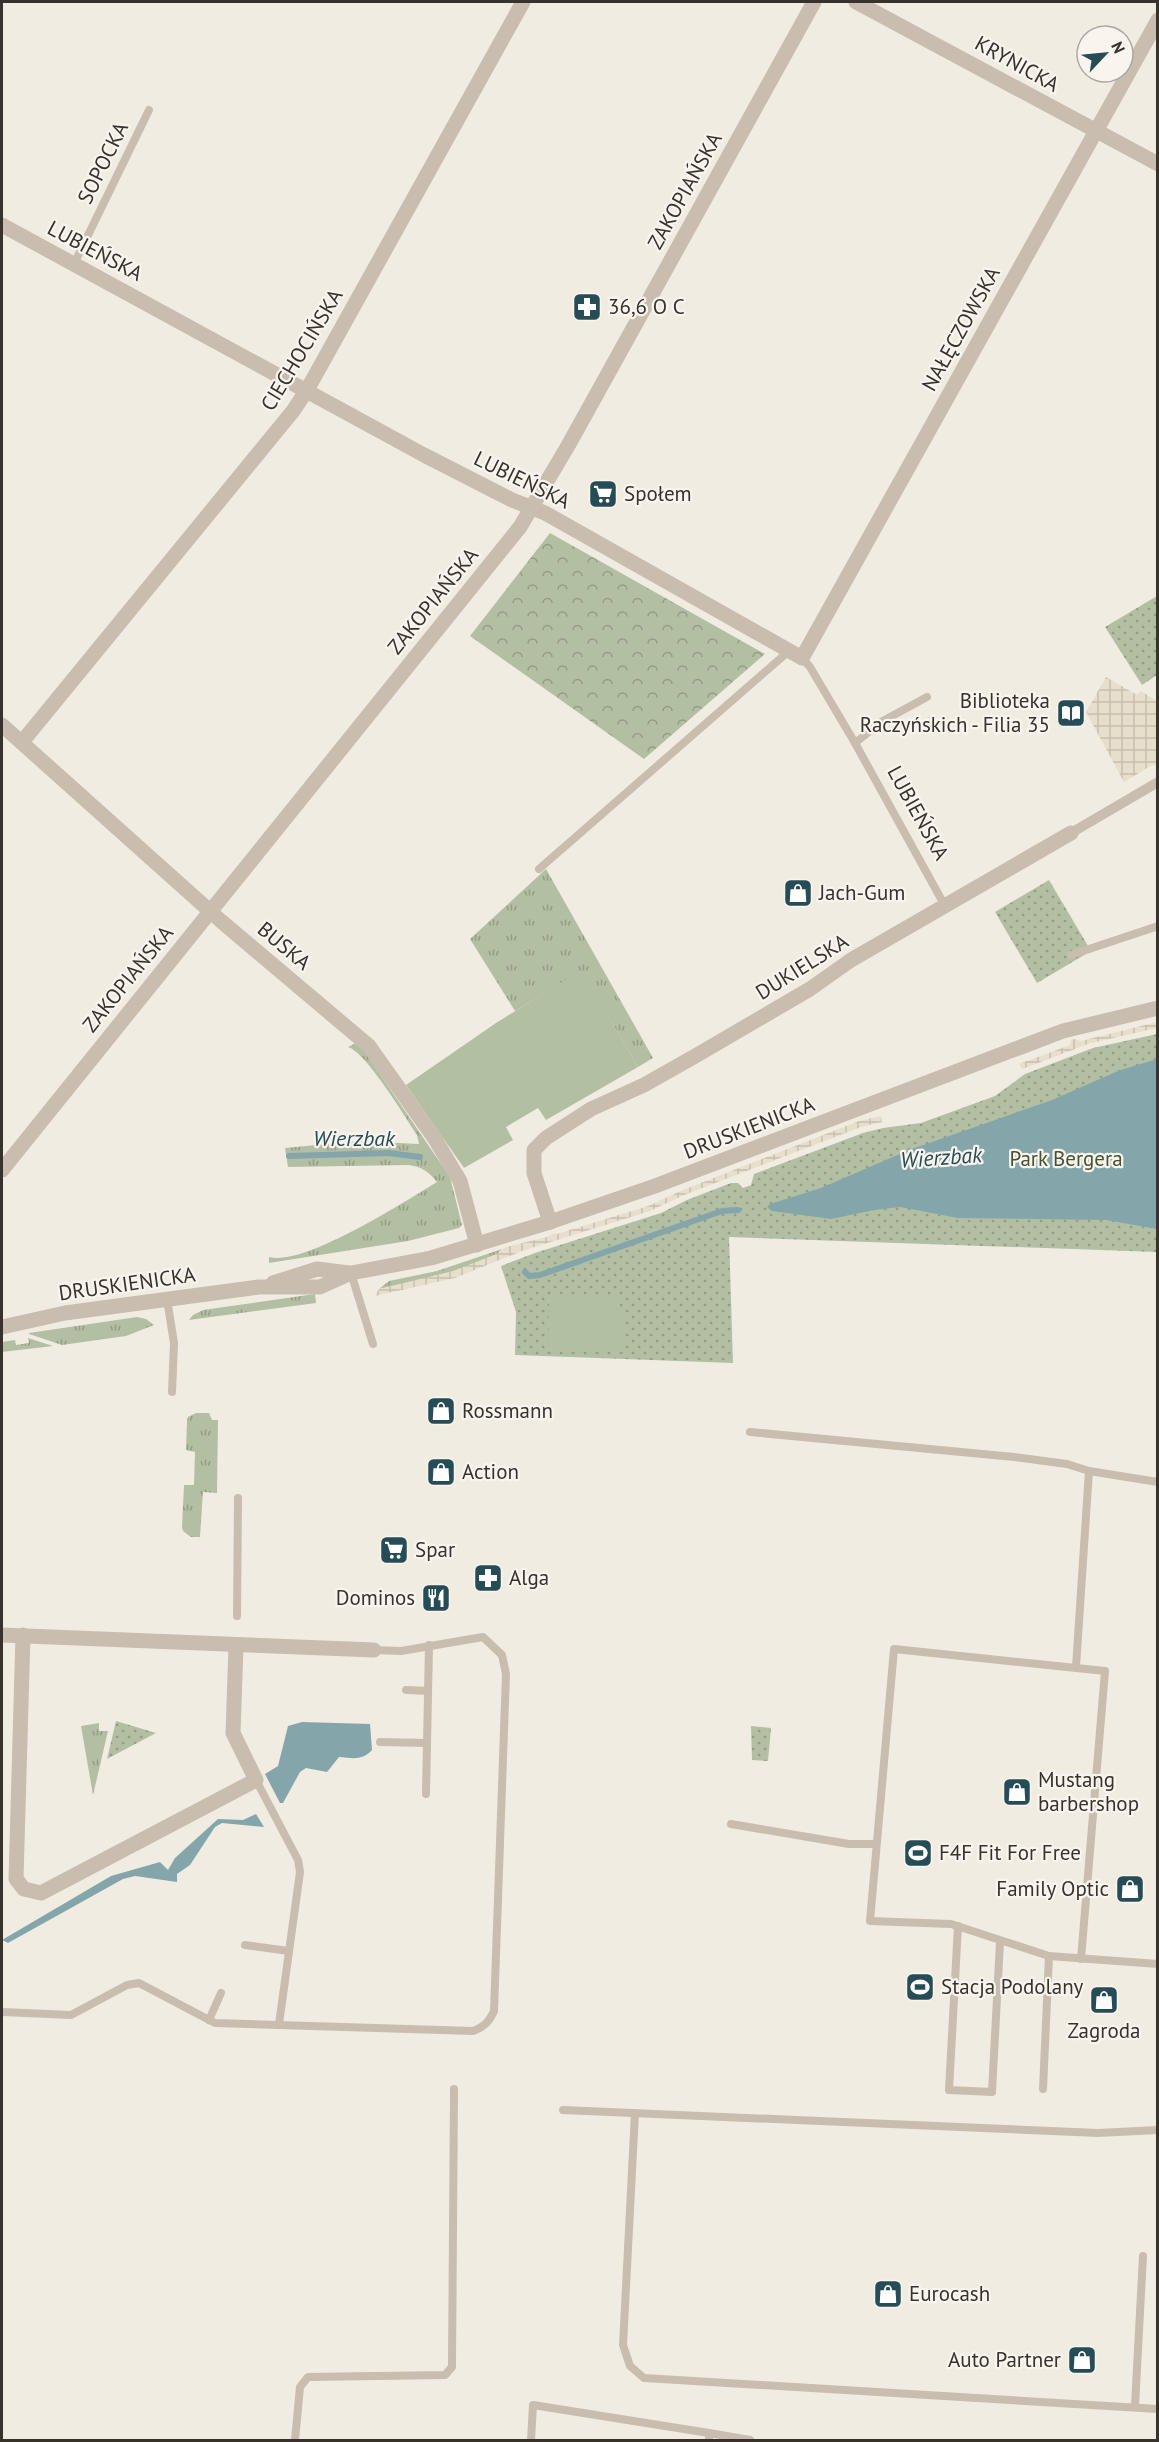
<svg xmlns="http://www.w3.org/2000/svg" width="1159" height="2442" viewBox="0 0 1159 2442" font-family="'PT Sans',sans-serif">
  <style>
    .grass { fill: url(#grass-tufts) }
    .forest { fill: url(#forest-crowns) }
    .park { fill: url(#park-dots) }
    .garden { fill: #b3bfa3 }
    .plaza { fill: url(#plaza-grid) }
    .water { fill: #84a6ab }
    .lines { fill: none; stroke-linecap: round; stroke-linejoin: round }
    .stream { stroke: #84a6ab; stroke-width: 6 }
    .service { stroke: #c8bdaf; stroke-width: 8 }
    .pedestrian { stroke: #c8bdaf; stroke-width: 10 }
    .minor { stroke: #c8bdaf; stroke-width: 15 }
    .tertiary { stroke: #c8bdaf; stroke-width: 15 }
    .labels { text-anchor: middle; stroke-width: 4.5; stroke-linejoin: round; paint-order: stroke }
    .street-label { font-size: 21px; fill: #38312c; stroke: #f9f5ee }
    .poi-label { font-size: 21px; fill: #38312c; stroke: #f9f5ee; text-anchor: start }
    .park-label { font-size: 21px; fill: #445433; stroke: #f9f5ee }
    .water-label { font-size: 22px; font-style: italic; fill: #264d55; stroke: #f9f5ee }
  </style>
  <defs>
    <pattern id="grass-tufts" width="24" height="20" patternUnits="userSpaceOnUse" patternTransform="scale(1.5)"><rect width="24" height="20" fill="#b3bfa3"/><path d="M3 7l-1-3M5 7V3M7 7l1-3M15 17l-1-3M17 17v-4M19 17l1-3" fill="none" stroke="#939c85"/></pattern>
    <pattern id="forest-crowns" width="20" height="18" patternUnits="userSpaceOnUse" patternTransform="scale(1.5)"><rect width="20" height="18" fill="#b3bfa3"/><path d="M2 6a3 3 0 1 1 6 0M12 15a3 3 0 1 1 6 0" fill="none" stroke="#939c85"/></pattern>
    <pattern id="park-dots" width="8" height="8" patternUnits="userSpaceOnUse" patternTransform="scale(1.5)"><rect width="8" height="8" fill="#b3bfa3"/><path d="M2 2h.1M6 6h.1" fill="none" stroke="#939c85" stroke-width="1.8" stroke-linecap="round"/></pattern>
    <pattern id="plaza-grid" width="8" height="8" patternUnits="userSpaceOnUse" patternTransform="scale(1.5)"><rect width="8" height="8" fill="#e7decb"/><path d="M0 4h8M4 0v8" fill="none" stroke="#c7bfae"/></pattern>
  </defs>
  <rect width="100%" height="100%" fill="#f1ece2"/>
  <g class="grass">
    <path d="M546 869 653 1058 638 1067 582 971 515 1011 470 939Z"/>
    <path d="M358 1042 450 1177 462 1225 459 1228 408 1241 269 1263V1257C303 1267 406 1201 437 1182 429 1172 422 1167 409 1165L288 1167 285 1148 359 1141 419 1144 417 1135C405 1117 366 1052 348 1047Z"/>
    <path d="M502 1249C484 1270 408 1283 379 1289L389 1281 437 1271Z"/>
    <path d="M315 1294 316 1303 189 1320 193 1315 203 1310Z"/>
    <path d="M137 1317 146 1319 154 1325 126 1336 62 1345 29 1334V1333Z"/>
    <path d="M28 1338 53 1346 2 1352V1342L15 1340 16 1345 29 1343Z"/>
    <path d="M196 1413H209L212 1420H218L217 1493 203 1492 200 1537H191L183 1531 182 1527 184 1485H194L195 1452 186 1450 187 1421 188 1417Z"/>
    <path d="M99 1723V1731H108L93 1795 81 1726Z"/>
  </g>
  <path class="forest" d="M550 533 765 654 644 759 470 636Z"/>
  <g class="park">
    <path d="M1157 596V675L1142 685 1105 627Z"/>
    <path d="M1049 880 1091 951 1037 983 995 912Z"/>
    <path d="M1157 1034V1252L729 1237 733 1363 515 1355 516 1312 501 1266 535 1253 661 1213 687 1200 731 1183H738L743 1188 751 1185 754 1174 863 1133 883 1128 921 1123 995 1096 1025 1074 1093 1048Z"/>
    <path d="M116 1721 156 1733 107 1759Z"/>
    <path d="M751 1726 771 1728 768 1761 752 1760Z"/>
  </g>
  <g class="garden">
    <path d="M582 970 638 1067 546 1120 538 1108 506 1127 513 1140 464 1168 406 1085 496 1023Z"/>
    <path d="M557 1294 615 1295 620 1303V1311H623L622 1351 548 1348 549 1300Z"/>
  </g>
  <g class="plaza">
    <path d="M1106 677 1137 695 1141 691 1157 701V766L1152 765 1124 782 1086 712Z"/>
    <path d="M1157 1022V1028L1091 1043 1022 1069 1019 1064 1070 1045 1071 1040 1074 1039 1081 1041Z"/>
    <path d="M881 1116 882 1122 861 1127 684 1195 650 1211 522 1251 455 1278 375 1296 379 1289 453 1271 494 1255 506 1247 547 1237 554 1233 557 1234 648 1206 683 1190 859 1121Z"/>
  </g>
  <g class="water">
    <path d="M1157 1059V1229L1106 1220 958 1218 900 1207 874 1210 831 1219 772 1211 767 1207 770 1204 821 1188 909 1150 1052 1100 1118 1071Z"/>
    <path d="M302 1722 370 1724 372 1750C362 1761 352 1758 339 1757L327 1772 306 1768 300 1772 283 1803H280L265 1774 278 1766 288 1726Z"/>
    <path d="M256 1814 264 1827 222 1823 215 1827 190 1865 177 1874V1882L135 1876 123 1879 8 1943 2 1940 111 1876 160 1862 168 1870 175 1858 218 1819 243 1820Z"/>
  </g>
  <g class="lines">
    <g class="stream">
      <path d="M289 1156 389 1153 420 1157"/>
      <path d="M525 1272 529 1276 540 1275 722 1211 738 1210"/>
    </g>
    <g class="service">
      <path d="M74 264 149 110"/>
      <path d="M802 658 810 667 855 743 945 906"/>
      <path d="M855 743 881 722 927 697"/>
      <path d="M539 869 789 651"/>
      <path d="M1071 955 1158 926"/>
      <path d="M351 1273 373 1344"/>
      <path d="M167 1299 174 1343 172 1392"/>
      <path d="M750 1432 1014 1457 1067 1464 1089 1471 1076 1667"/>
      <path d="M1089 1471 1158 1482"/>
      <path d="M237 1616 238 1498"/>
      <path d="M406 1690 428 1691"/>
      <path d="M380 1742 427 1743"/>
      <path d="M256 1780 298 1860 300 1872 279 2024"/>
      <path d="M426 1794 429 1645"/>
      <path d="M731 1824 849 1844H876"/>
      <path d="M958 1926 949 2090 992 2092 1000 1942"/>
      <path d="M245 1945 289 1951"/>
      <path d="M1081 1959 1105 1671 894 1649 870 1921 951 1924 1049 1956 1158 1964"/>
      <path d="M2 2012 71 2015 127 1985 139 1983 215 2023 473 2031C484 2027 489 2022 494 2011L506 1674 502 1655 483 1637 401 1651 374 1650"/>
      <path d="M209 2020 221 1993"/>
      <path d="M1043 2089 1049 1956"/>
      <path d="M563 2110 1098 2133 1158 2130"/>
      <path d="M635 2113 623 2345 630 2366 644 2378 1158 2409"/>
      <path d="M1135 2406 1143 2256"/>
      <path d="M295 2440 300 2387 308 2377 445 2375 452 2367 454 2089"/>
      <path d="M531 2440 533 2405 709 2433"/>
      <path d="M709 2440V2433L750 2440"/>
    </g>
    <path class="pedestrian" d="M1071 833 1158 782"/>
    <g class="minor">
      <path d="M856 2 1158 164"/>
      <path d="M2 225 424 455 512 500 545 513 802 658 1158 20"/>
      <path d="M2 725 221 921 369 1046 435 1139 460 1181 477 1245"/>
      <path d="M22 742 293 411 307 390 523 2"/>
      <path d="M2 1170 520 527 569 444 814 2"/>
      <path d="M550 1222 534 1173V1150L546 1138 591 1109 644 1085 697 1055 810 989 851 960 1071 833"/>
      <path d="M2 1635 374 1650"/>
      <path d="M23 1635 16 1879 24 1889 41 1893 256 1780 233 1733 236 1646"/>
    </g>
    <g class="tertiary">
      <path d="M273 1283 317 1269 349 1273"/>
      <path d="M2 1327 65 1313 259 1287H320L351 1273 431 1258 550 1222 655 1186 1063 1031 1158 1008"/>
    </g>
  </g>
  <defs>
    <g id="pharmacy-square" transform="scale(1.5)"><rect x="-9" y="-9" width="18" height="18" rx="4" fill="#264d55" stroke="#f9f5ee"/><path d="M-2-6h4v4h4v4h-4v4h-4v-4h-4v-4h4Z" fill="#fff"/></g>
    <g id="supermarket-square" transform="scale(1.5)"><rect x="-9" y="-9" width="18" height="18" rx="4" fill="#264d55" stroke="#f9f5ee"/><path d="M-6-5.5h2.5l.6 2H6L4.5 2H-2.5L-4.4-4H-6ZM-1.5 3.2a1.3 1.3 0 1 0 .1 0ZM3 3.2a1.3 1.3 0 1 0 .1 0Z" fill="#fff"/></g>
    <g id="library-square" transform="scale(1.5)"><rect x="-9" y="-9" width="18" height="18" rx="4" fill="#264d55" stroke="#f9f5ee"/><path d="M-6-4Q-3-5.5-.7-3.5V5Q-3 3-6 4ZM6-4Q3-5.5 .7-3.5V5Q3 3 6 4Z" fill="#fff"/></g>
    <g id="shop-square" transform="scale(1.5)"><rect x="-9" y="-9" width="18" height="18" rx="4" fill="#264d55" stroke="#f9f5ee"/><path d="M-5-2.5h2.3a2.7 3.5 0 0 1 5.4 0H5L5.5 6h-11ZM-1.5-2.5h3a1.5 2.3 0 0 0-3 0Z" fill="#fff"/></g>
    <g id="restaurant-square" transform="scale(1.5)"><rect x="-9" y="-9" width="18" height="18" rx="4" fill="#264d55" stroke="#f9f5ee"/><path d="M-5-6h1v4h1v-4h1v4h1v-4h1v5L-1.5 .5V6h-2V.5L-5-1ZM5-6V6H3V1.5H1.5Q1.5-4 5-6Z" fill="#fff"/></g>
    <g id="stadium-square" transform="scale(1.5)"><rect x="-9" y="-9" width="18" height="18" rx="4" fill="#264d55" stroke="#f9f5ee"/><path d="M0-5a6.5 5 0 1 0 0 10a6.5 5 0 1 0 0-10ZM-3.5-1.8h7v3.6h-7Z" fill="#fff"/></g>
  </defs>
  <g fill-rule="evenodd">
    <use href="#pharmacy-square" x="587" y="307"/>
    <use href="#supermarket-square" x="603" y="494"/>
    <use href="#library-square" x="1071" y="713"/>
    <use href="#shop-square" x="798" y="893"/>
    <use href="#shop-square" x="441" y="1411"/>
    <use href="#shop-square" x="441" y="1472"/>
    <use href="#supermarket-square" x="394" y="1550"/>
    <use href="#pharmacy-square" x="488" y="1578"/>
    <use href="#restaurant-square" x="436" y="1598"/>
    <use href="#shop-square" x="1017" y="1792"/>
    <use href="#stadium-square" x="918" y="1853"/>
    <use href="#shop-square" x="1130" y="1889"/>
    <use href="#stadium-square" x="920" y="1987"/>
    <use href="#shop-square" x="1104" y="2000"/>
    <use href="#shop-square" x="888" y="2294"/>
    <use href="#shop-square" x="1082" y="2360"/>
  </g>
  <g class="labels">
    <g class="street-label">
      <text transform="translate(1017 64) rotate(29)" y="7">KRYNICKA</text>
      <text transform="translate(103 163) rotate(-64)" y="7">SOPOCKA</text>
      <text transform="translate(685 191) rotate(-61)" y="7">ZAKOPIAŃSKA</text>
      <text transform="translate(95 251) rotate(28)" y="7">LUBIEŃSKA</text>
      <text transform="translate(961 329) rotate(-61)" y="7">NAŁĘCZOWSKA</text>
      <text transform="translate(302 350) rotate(-59)" y="7">CIECHOCIŃSKA</text>
      <text transform="translate(522 480) rotate(26)" y="7">LUBIEŃSKA</text>
      <text transform="translate(433 601) rotate(-51)" y="7">ZAKOPIAŃSKA</text>
      <text transform="translate(918 813) rotate(61)" y="7">LUBIEŃSKA</text>
      <text transform="translate(284 946) rotate(40)" y="7">BUSKA</text>
      <text transform="translate(802 967) rotate(-32)" y="7">DUKIELSKA</text>
      <text transform="translate(128 979) rotate(-51)" y="7">ZAKOPIAŃSKA</text>
      <text transform="translate(749 1128) rotate(-21)" y="7">DRUSKIENICKA</text>
      <text transform="translate(127 1284) rotate(-8)" y="7">DRUSKIENICKA</text>
    </g>
    <g class="poi-label">
      <text x="608" y="314">36,6 O C</text>
      <text x="624" y="501">Społem</text>
      <text x="1050" y="708" text-anchor="end">Biblioteka<tspan x="1050" dy="24">Raczyńskich - Filia 35</tspan></text>
      <text x="819" y="900">Jach-Gum</text>
      <text x="462" y="1418">Rossmann</text>
      <text x="462" y="1479">Action</text>
      <text x="415" y="1557">Spar</text>
      <text x="509" y="1585">Alga</text>
      <text x="415" y="1605" text-anchor="end">Dominos</text>
      <text x="1038" y="1787">Mustang<tspan x="1038" dy="24">barbershop</tspan></text>
      <text x="939" y="1860">F4F Fit For Free</text>
      <text x="1109" y="1896" text-anchor="end">Family Optic</text>
      <text x="941" y="1994">Stacja Podolany</text>
      <text x="1104" y="2038" text-anchor="middle">Zagroda</text>
      <text x="909" y="2301">Eurocash</text>
      <text x="1061" y="2367" text-anchor="end">Auto Partner</text>
    </g>
    <g class="park-label">
      <text x="1066" y="1166">Park Bergera</text>
    </g>
    <g class="water-label">
      <text x="354" y="1146">Wierzbak</text>
      <text transform="translate(941 1157) rotate(-4)" y="8">Wierzbak</text>
    </g>
  </g>
  <rect width="1159" height="2442" fill="none" stroke="#38312c" stroke-width="6"/>
  <g transform="translate(1105 54) rotate(64)"><circle r="28" fill="#f9f5ee" stroke="#aca7a0" stroke-width="1.5"/>
  <path d="M0-4.5L10 22L0 15L-10 22Z" fill="#264d55"/>
  <text y="-9" font-size="16" font-weight="bold" text-anchor="middle" fill="#38312c">N</text>
  </g>
</svg>
